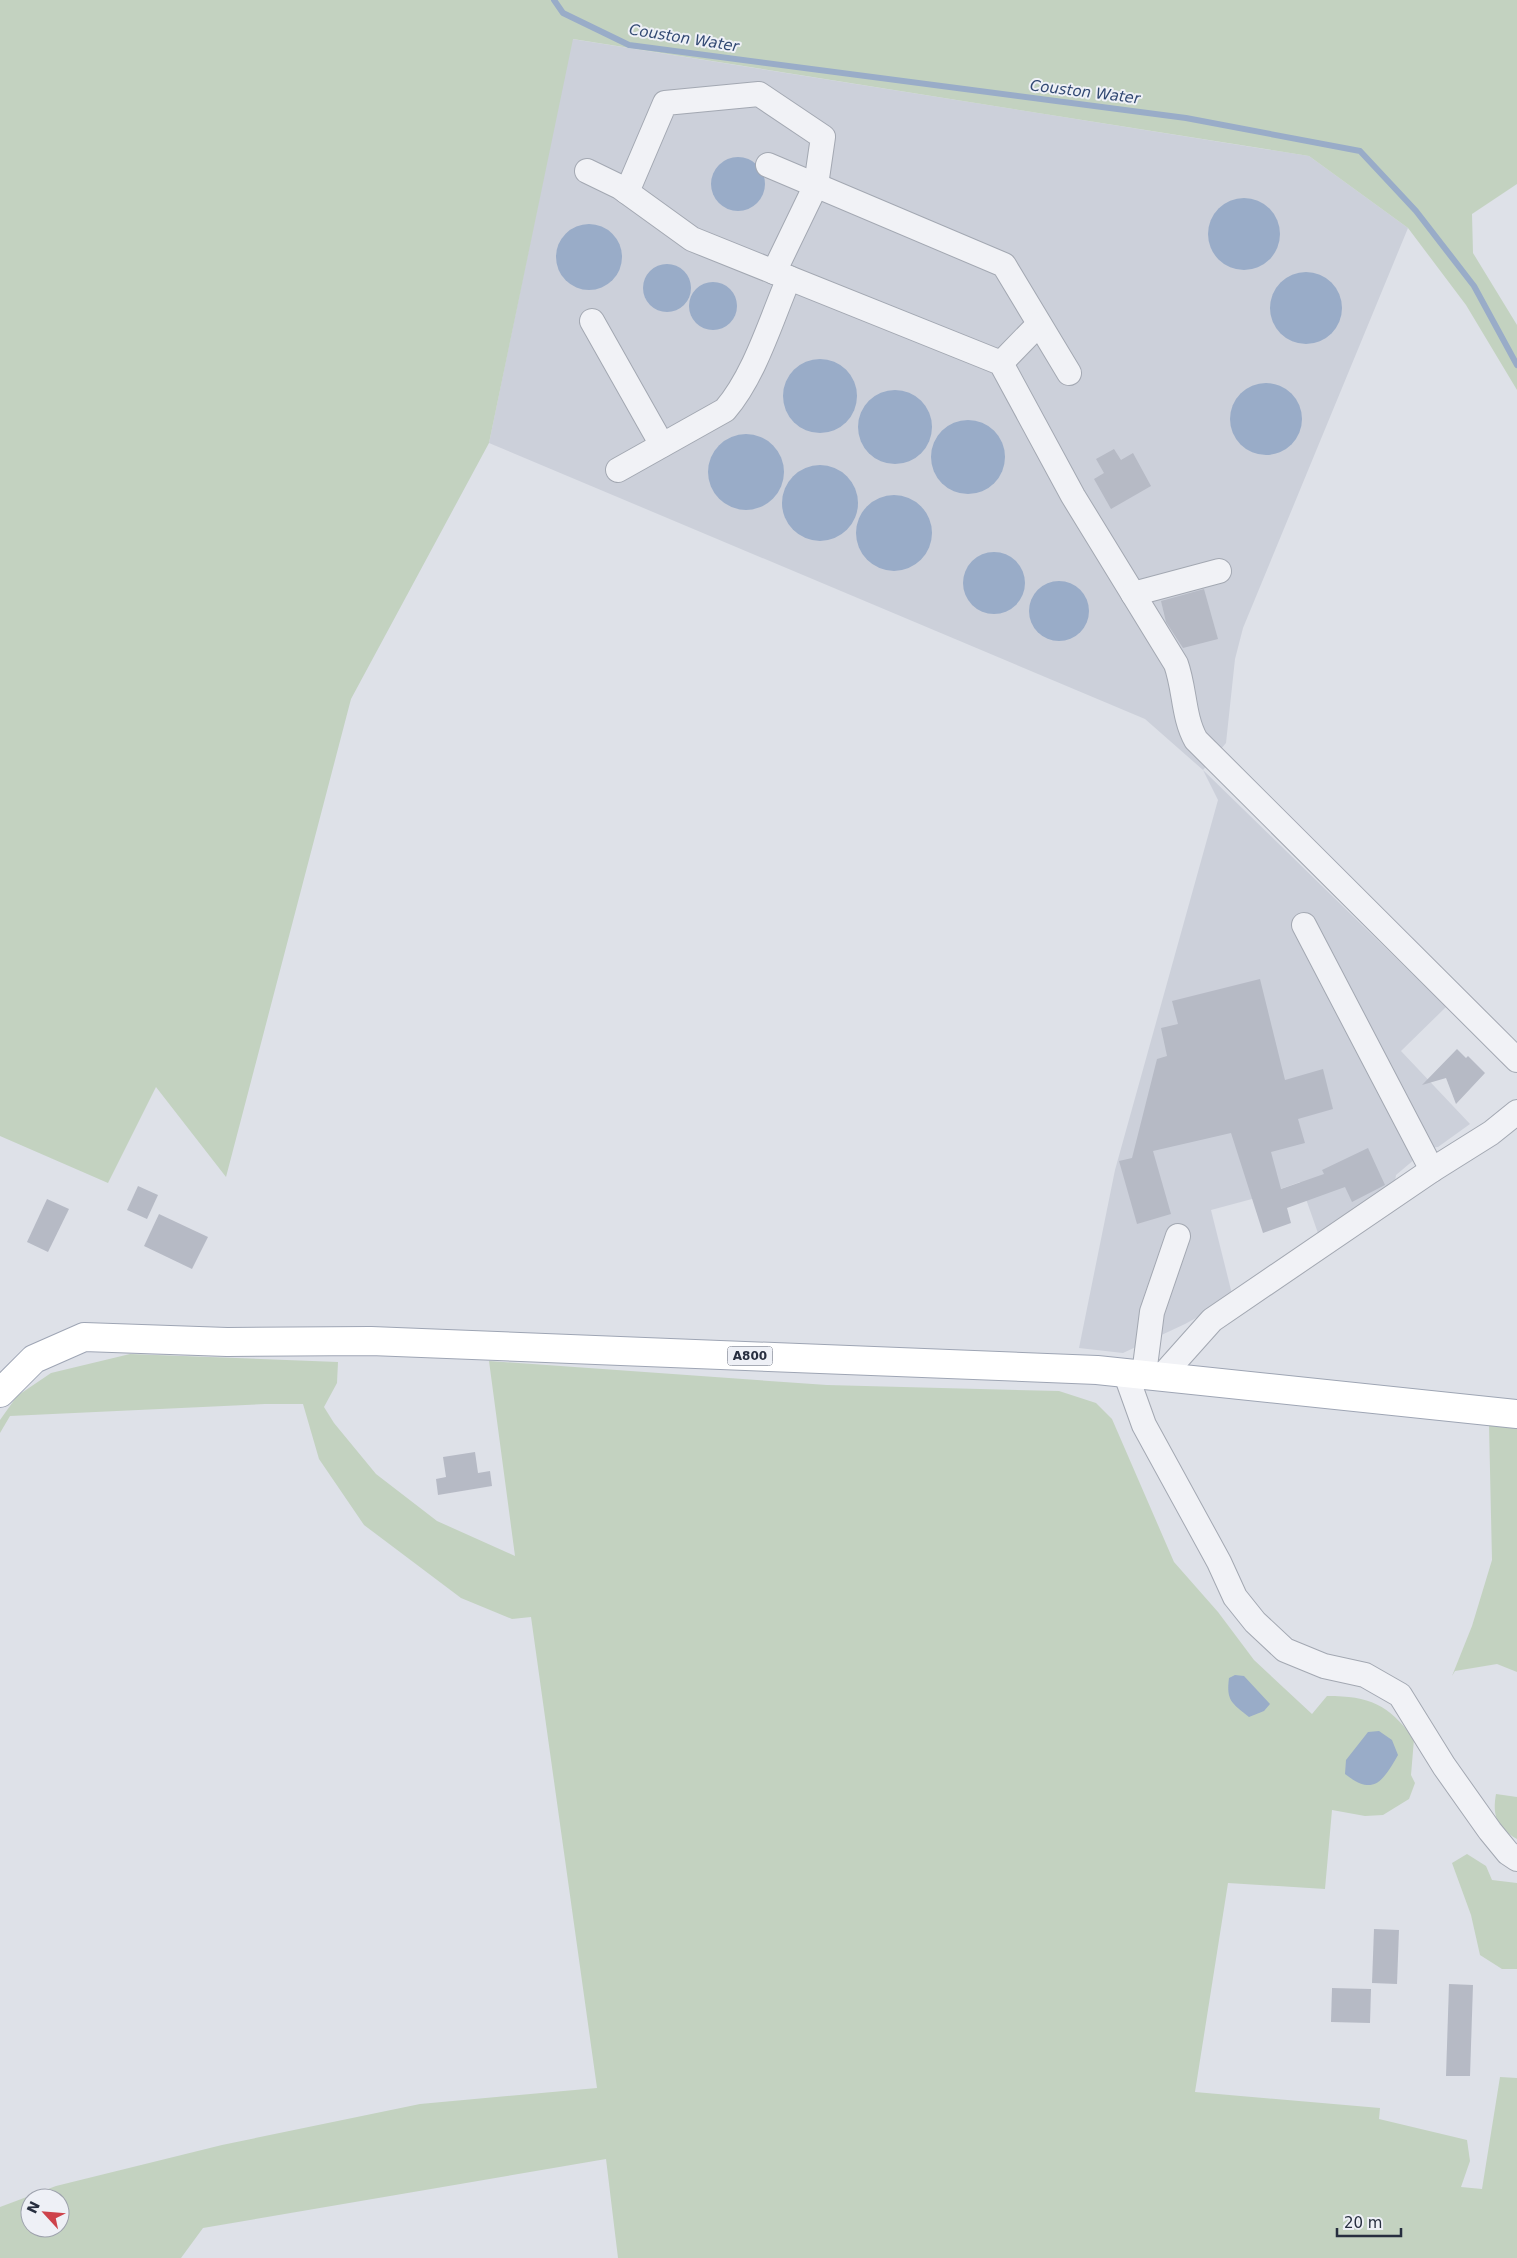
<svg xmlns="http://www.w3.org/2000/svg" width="1517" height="2258" viewBox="0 0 1517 2258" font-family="'DejaVu Sans',sans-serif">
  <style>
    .built { fill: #ccd0da }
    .green { fill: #c3d2c0; fill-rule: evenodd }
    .water { fill: #99acc8 }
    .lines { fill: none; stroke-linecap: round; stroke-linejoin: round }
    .stream { stroke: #99acc8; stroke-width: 6 }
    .building { fill: #b6bac5 }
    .minor-casing { stroke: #a3a8b2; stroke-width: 26 }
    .major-casing { stroke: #9ea5b4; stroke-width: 30 }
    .minor { stroke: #f1f2f6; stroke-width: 24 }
    .major { stroke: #fff; stroke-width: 28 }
    .labels { text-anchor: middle; stroke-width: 4; stroke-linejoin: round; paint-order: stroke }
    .shield { fill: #eef0f6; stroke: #636876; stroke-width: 1 }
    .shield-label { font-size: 12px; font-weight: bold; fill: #272e3f }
    .water-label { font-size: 15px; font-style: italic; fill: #324973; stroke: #eef0f6 }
  </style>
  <rect width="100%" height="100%" fill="#dee1e8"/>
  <path class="built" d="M572 39 1309 156 1408 228 1243 628 1235 659 1226 743 1203 770 1446 1007 1401 1051 1470 1124 1438 1147 1428 1148 1396 1175 1394 1188 1319 1236 1300 1182 1252 1199 1211 1210 1233 1298 1185 1324 1123 1353 1079 1348 1115 1170 1218 800 1203 770 1145 719 489 443Z"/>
  <g class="green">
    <path d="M0 0H1517V184L1472 214 1473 253 1517 325V390L1466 305 1408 228 1309 156 573 39 489 443 351 699 226 1177 156 1087 108 1183 0 1136Z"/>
    <path d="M130 1354 338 1362 337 1383 324 1407 334 1423 376 1474 437 1521 515 1556 489 1361 827 1385 1059 1391 1096 1403 1112 1419 1174 1562 1218 1612 1254 1660 1312 1714 1327 1696C1370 1696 1388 1704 1414 1739L1411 1775 1415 1783 1409 1799 1383 1815 1365 1816 1332 1810 1325 1889 1228 1883 1195 2092 1380 2108 1379 2119 1467 2140 1470 2161 1461 2187 1482 2189 1500 2077 1517 2078V2258H618L606 2159 203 2228 181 2258H0V2207L56 2186 222 2145 420 2104 597 2088 531 1617 512 1619 461 1598 364 1525 319 1459 303 1404H265L10 1416 0 1433V1420L17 1396 51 1373ZM30 2198H60V2228H30Z"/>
    <path d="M1489 1425 1517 1427V1672L1497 1664 1455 1671 1452 1676 1472 1626 1492 1560Z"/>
    <path d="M1496 1794 1517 1797V1839C1497 1828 1492 1816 1496 1794Z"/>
    <path d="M1467 1854 1486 1866 1492 1880 1517 1883V1969H1502L1480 1955 1471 1915 1452 1863Z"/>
  </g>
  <g class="water">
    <circle cx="738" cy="184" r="27"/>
    <circle cx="1244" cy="234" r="36"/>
    <circle cx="589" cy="257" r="33"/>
    <circle cx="667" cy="288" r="24"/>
    <circle cx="1306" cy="308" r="36"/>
    <circle cx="713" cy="306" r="24"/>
    <circle cx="820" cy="396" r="37"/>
    <circle cx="1266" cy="419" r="36"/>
    <circle cx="895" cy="427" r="37"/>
    <circle cx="968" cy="457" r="37"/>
    <circle cx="746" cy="472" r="38"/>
    <circle cx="820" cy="503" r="38"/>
    <circle cx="894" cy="533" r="38"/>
    <circle cx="994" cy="583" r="31"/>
    <circle cx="1059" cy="611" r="30"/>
    <path d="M1235 1675 1244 1676 1270 1704 1264 1711 1249 1717C1232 1703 1226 1701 1229 1678Z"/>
    <path d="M1379 1731 1392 1740 1398 1755C1383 1781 1374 1797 1345 1774L1346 1760 1368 1732Z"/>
  </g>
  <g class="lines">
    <path class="stream" d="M554 0 563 13 629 45 1186 118 1360 151 1416 211 1474 286 1517 365"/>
  </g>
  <g class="building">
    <path d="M1114 449 1121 460 1133 453 1151 486 1111 509 1094 479 1104 473 1096 459Z"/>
    <path d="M1204 589 1218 639 1183 648 1166 622 1161 601Z"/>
    <path d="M1260 979 1285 1080 1323 1069 1333 1109 1298 1119 1305 1143 1271 1152 1281 1189 1324 1174 1322 1170 1368 1148 1385 1185 1352 1202 1345 1187 1287 1208 1291 1223 1263 1233 1231 1133 1153 1151 1171 1214 1137 1224 1119 1161 1132 1158 1157 1059 1167 1056 1161 1028 1178 1024 1172 1001Z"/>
    <path d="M1457 1049 1466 1058 1468 1056 1485 1073 1456 1104 1446 1078 1422 1085Z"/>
    <path d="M138 1186 158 1195 147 1219 127 1210Z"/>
    <path d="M47 1199 69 1209 48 1252 27 1242Z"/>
    <path d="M159 1214 208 1237 192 1269 144 1246Z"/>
    <path d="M475 1452 478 1473 490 1471 492 1486 438 1495 436 1479 446 1477 443 1457Z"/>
    <path d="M1374 1929 1399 1930 1397 1984 1372 1983Z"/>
    <path d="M1449 1984 1473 1985 1470 2076H1446Z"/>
    <path d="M1332 1988 1371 1989 1370 2023 1331 2022Z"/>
  </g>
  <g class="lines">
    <g class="minor-casing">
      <g id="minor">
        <path d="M768 165 1004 265 1069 373"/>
        <path d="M587 171 620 187 692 239 1001 363 1073 496 1176 664C1185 689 1183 717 1196 740L1517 1060"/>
        <path d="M627 192 665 103 759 94 823 137 816 185 774 272"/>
        <path d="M592 321 662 445"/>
        <path d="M1001 363 1039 324"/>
        <path d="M618 470 725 410C755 375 771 320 789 278"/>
        <path d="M1133 594 1219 571"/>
        <path d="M1304 925 1432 1170"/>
        <path d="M1125 1372 1144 1425 1219 1562 1235 1597 1255 1622 1285 1650 1324 1666 1365 1675 1400 1695 1444 1766 1490 1831 1508 1853 1517 1859"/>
        <path d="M1144 1374 1152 1312 1178 1236"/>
        <path d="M1162 1376 1212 1320 1432 1170 1491 1133 1517 1112"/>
      </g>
    </g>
    <g class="major-casing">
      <path id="major" d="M0 1393 34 1359 84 1337 227 1342 371 1341 1097 1370 1517 1414"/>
    </g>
    <use href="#minor" class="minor"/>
    <use href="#major" class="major"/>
  </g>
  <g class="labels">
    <rect class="shield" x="727.5" y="1346.5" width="45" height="19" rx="4"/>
    <g class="shield-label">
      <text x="750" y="1360">A800</text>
    </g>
    <g class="water-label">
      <text transform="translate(684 38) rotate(9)" y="5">Couston Water</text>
      <text transform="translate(1085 92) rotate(7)" y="5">Couston Water</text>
    </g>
  </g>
  <g transform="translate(45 2213) rotate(296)"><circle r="24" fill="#eef0f6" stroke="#9ea2ad"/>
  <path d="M0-4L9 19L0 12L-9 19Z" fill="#ce424b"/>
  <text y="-8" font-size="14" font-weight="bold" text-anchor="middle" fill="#272e3f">N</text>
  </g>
  <path d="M1337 2228v8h64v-8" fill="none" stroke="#272e3f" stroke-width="2.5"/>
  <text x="1344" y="2228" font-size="15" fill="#272e3f" stroke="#eef0f6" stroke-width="4" paint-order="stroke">20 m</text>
</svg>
